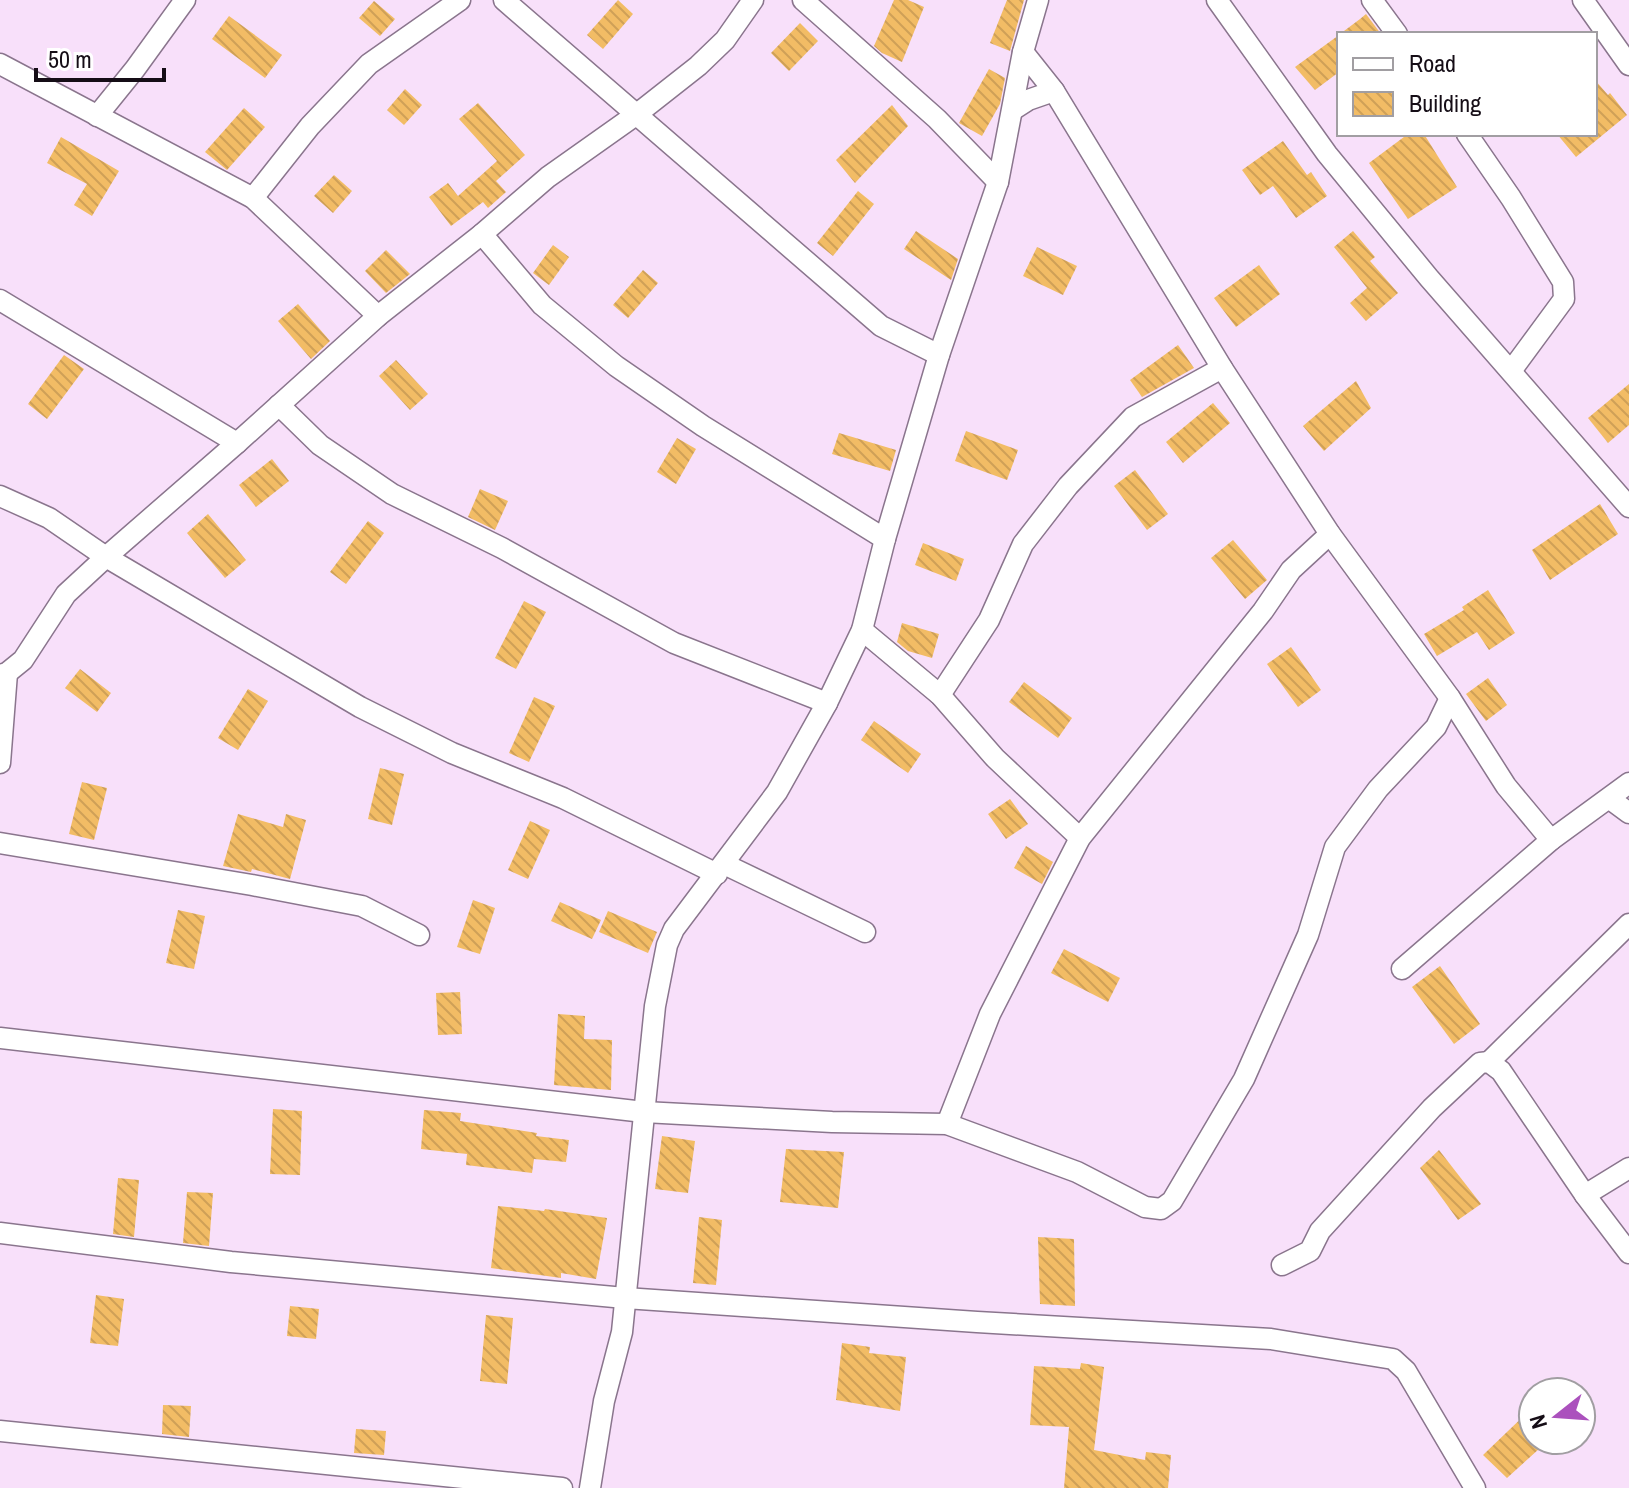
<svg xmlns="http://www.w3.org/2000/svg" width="1629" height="1488" viewBox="0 0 1629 1488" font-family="'Archivo Narrow',sans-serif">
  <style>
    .building { fill: url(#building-back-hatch) }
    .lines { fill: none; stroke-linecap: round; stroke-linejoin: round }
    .street-casing { stroke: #8a758d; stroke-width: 23 }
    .street { stroke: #fff; stroke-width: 20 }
  </style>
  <defs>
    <pattern id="building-back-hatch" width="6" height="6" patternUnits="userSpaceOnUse" patternTransform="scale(2)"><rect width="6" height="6" fill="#f2bc65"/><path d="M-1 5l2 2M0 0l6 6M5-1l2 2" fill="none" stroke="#cfa057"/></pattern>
  </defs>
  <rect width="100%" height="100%" fill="#f8e0fa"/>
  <g class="building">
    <path d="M618 0 633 14 603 49 587 35Z"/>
    <path d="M894 0H908L924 7 902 62 882 53 874 46Z"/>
    <path d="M1007 0H1024L1010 51 990 43Z"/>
    <path d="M374 1 395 19 380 36 359 18Z"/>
    <path d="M1366 14 1381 34H1340L1360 19Z"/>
    <path d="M229 16 282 55 265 78 212 39Z"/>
    <path d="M800 23 818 41 789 71 771 53Z"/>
    <path d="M1339 35V72L1315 90 1295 67Z"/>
    <path d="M989 69 1005 78 1000 104 982 136 959 123Z"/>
    <path d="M1595 80 1608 95 1610 93 1627 115 1576 157 1557 134H1595Z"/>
    <path d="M405 89 422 105 404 125 387 110Z"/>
    <path d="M478 103 525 155 496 181 506 192 488 208 483 202 451 226 429 197 448 183 458 196 497 161 459 119Z"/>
    <path d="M892 105 908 126 855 183 836 160Z"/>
    <path d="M244 108 265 127 227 170 205 152Z"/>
    <path d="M1408 134H1424L1457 187 1408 219 1369 163Z"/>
    <path d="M61 137 119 171 92 216 74 205 87 184 47 163Z"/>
    <path d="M1283 141 1307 175 1311 172 1327 196 1296 218 1273 186 1260 195 1242 170Z"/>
    <path d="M334 175 352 191 333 213 314 196Z"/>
    <path d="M858 191 874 204 833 256 817 243Z"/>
    <path d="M916 231 958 259 951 280 904 249Z"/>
    <path d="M1353 231 1375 257 1370 261 1398 293 1366 321 1350 303 1367 288 1334 247Z"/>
    <path d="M553 245 569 257 549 285 533 273Z"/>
    <path d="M1037 247 1077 266 1063 295 1023 276Z"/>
    <path d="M386 250 410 274 386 293 365 271Z"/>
    <path d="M1259 265 1280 294 1236 327 1214 298Z"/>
    <path d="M643 270 658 283 628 318 613 305Z"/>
    <path d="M298 304 330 341 311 359 278 321Z"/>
    <path d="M1178 345 1194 368 1142 397 1130 380Z"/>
    <path d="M64 355 84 369 47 419 28 404Z"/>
    <path d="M396 360 428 394 410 410 379 376Z"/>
    <path d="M1356 381 1371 408 1324 451 1303 426Z"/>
    <path d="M1629 384V425L1608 443 1588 418Z"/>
    <path d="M1213 403 1230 423 1183 463 1166 442Z"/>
    <path d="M966 431 1018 450 1007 480 955 461Z"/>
    <path d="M839 433 896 450 890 471 832 454Z"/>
    <path d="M677 438 696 449 676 484 657 472Z"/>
    <path d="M272 459 289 481 256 507 239 485Z"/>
    <path d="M1135 470 1168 514 1147 530 1114 486Z"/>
    <path d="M480 489 508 501 495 530 468 517Z"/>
    <path d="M1600 504 1618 534 1550 580 1532 550Z"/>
    <path d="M208 514 246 560 225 578 187 533Z"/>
    <path d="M368 521 384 533 346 584 330 572Z"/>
    <path d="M1233 540 1267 580 1245 599 1211 558Z"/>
    <path d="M923 543 964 559 956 581 915 565Z"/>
    <path d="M1488 590 1515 633 1489 650 1477 632 1437 656 1424 634 1464 610 1462 607Z"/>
    <path d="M524 601 546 612 516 669 495 658Z"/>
    <path d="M902 623 939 634 932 658 908 651 897 642Z"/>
    <path d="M1291 647 1321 690 1298 707 1267 664Z"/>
    <path d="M80 669 111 693 97 712 65 688Z"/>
    <path d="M1488 678 1507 705 1486 721 1466 694Z"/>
    <path d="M1024 682 1072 718 1058 738 1009 702Z"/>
    <path d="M248 689 268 701 238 750 218 738Z"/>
    <path d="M534 697 555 706 529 762 509 753Z"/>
    <path d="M874 721 921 754 908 773 861 740Z"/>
    <path d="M380 768 404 774 392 825 368 819Z"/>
    <path d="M82 782 107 788 94 840 69 834Z"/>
    <path d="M1010 799 1028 824 1006 839 988 814Z"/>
    <path d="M238 814 283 827 286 814 306 820 290 879 252 869 251 872 223 866Z"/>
    <path d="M530 821 550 830 528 879 508 870Z"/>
    <path d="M1026 846 1053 862 1042 884 1014 868Z"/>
    <path d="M473 900 495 908 480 954 457 947Z"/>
    <path d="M560 902 601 920 592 939 551 921Z"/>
    <path d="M178 910 205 916 194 969 166 963Z"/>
    <path d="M608 911 657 932 648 953 599 932Z"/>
    <path d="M1064 949 1120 978 1108 1002 1051 973Z"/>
    <path d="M1440 966 1480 1024 1454 1044 1412 987Z"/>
    <path d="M460 992 462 1034 438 1035 436 993Z"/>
    <path d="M558 1014 585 1016 584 1039 612 1040 611 1090 554 1085Z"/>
    <path d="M273 1109 302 1111 300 1175 270 1174Z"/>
    <path d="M424 1110 461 1113 460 1121 537 1133 536 1136 569 1140 566 1162 534 1159 532 1173 466 1165 467 1154 421 1149Z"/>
    <path d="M662 1136 695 1141 688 1193 655 1189Z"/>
    <path d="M786 1149 844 1152 838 1208 780 1202Z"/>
    <path d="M1439 1150 1481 1204 1458 1220 1420 1168Z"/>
    <path d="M118 1178 139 1180 134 1237 113 1234Z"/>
    <path d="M187 1192 213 1193 209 1246 183 1243Z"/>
    <path d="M498 1206 544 1211 545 1209 607 1218 596 1279 561 1273V1278L491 1268Z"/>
    <path d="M699 1217 722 1220 716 1285 693 1283Z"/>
    <path d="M1038 1237 1074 1239 1075 1306 1040 1304Z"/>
    <path d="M96 1295 124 1299 118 1346 90 1343Z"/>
    <path d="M290 1306 319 1309 316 1339 287 1336Z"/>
    <path d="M486 1315 513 1318 507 1384 480 1381Z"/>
    <path d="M842 1343 870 1347 869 1353 906 1357 900 1411 836 1400Z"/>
    <path d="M1081 1363 1104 1367 1094 1450 1145 1460 1146 1452 1171 1455 1168 1488H1064L1069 1427 1030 1425 1034 1366 1080 1369Z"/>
    <path d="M163 1405 191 1406 189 1437 162 1434Z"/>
    <path d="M1533 1407V1440H1549L1507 1478 1483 1455Z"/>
    <path d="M356 1429 386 1431 384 1455 354 1453Z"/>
  </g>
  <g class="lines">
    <g class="street-casing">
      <g id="street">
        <path d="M504 0 881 326 939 355"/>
        <path d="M803 0 937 119 998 182"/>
        <path d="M1217 0 1327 154 1429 278 1629 507"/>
        <path d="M1372 0 1397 34"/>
        <path d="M1583 0 1629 65"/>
        <path d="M1023 52 1054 91 1222 368 1330 534 1450 698 1506 786 1551 840"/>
        <path d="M0 64 253 198 378 316"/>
        <path d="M1014 109 1028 100 1054 91"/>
        <path d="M97 116 135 69 185 0"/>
        <path d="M1467 134 1511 198 1563 282 1564 299 1511 371"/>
        <path d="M253 198 310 126 369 64 460 0"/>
        <path d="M482 234 542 305 616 366 703 426 885 539"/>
        <path d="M0 300 237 443"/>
        <path d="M279 405 320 445 392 494 502 548 674 643 827 703"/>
        <path d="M0 496 49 518 106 557 360 707 452 753 563 798 717 874"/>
        <path d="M862 630 940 695 995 758 1080 838"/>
        <path d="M0 675 7 673 23 660 66 594 106 557 237 443 378 316 482 234 548 177 637 114 698 66 725 40 753 0"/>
        <path d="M940 695 989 620 1023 544 1068 486 1133 417 1222 368"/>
        <path d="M0 763 7 673"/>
        <path d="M1610 799 1629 813"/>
        <path d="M0 843 252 885 362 906 419 935"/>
        <path d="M724 864 865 932"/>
        <path d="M1402 969 1551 840 1629 783"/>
        <path d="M0 1038 644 1112 832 1122 947 1124 1077 1172 1145 1207 1161 1209 1172 1201 1244 1079 1308 935 1335 847 1378 789 1436 727 1450 698"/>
        <path d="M1489 1062 1629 924"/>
        <path d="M947 1124 990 1014 1080 838 1263 611 1291 570 1330 534"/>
        <path d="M1585 1195 1629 1168"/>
        <path d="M0 1233 231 1262 625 1298 977 1322 1271 1339 1393 1359 1406 1371 1475 1488"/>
        <path d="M1282 1265 1310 1251 1320 1231 1432 1108 1480 1063 1489 1062 1501 1071 1585 1195 1629 1253"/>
        <path d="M0 1431 562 1488"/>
        <path d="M590 1488 604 1401 622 1332 655 1006 667 945 674 929 777 792 827 703 862 630 885 539 939 355 998 182 1023 52 1038 0"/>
      </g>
    </g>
    <use href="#street" class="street"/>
  </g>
  <rect x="1337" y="32" width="260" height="104" fill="#ffffff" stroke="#a19ea2" stroke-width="2"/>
  <rect x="1353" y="58" width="40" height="12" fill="#ffffff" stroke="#a19ea2" stroke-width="2"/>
  <text x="1409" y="72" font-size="24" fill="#150d16">Road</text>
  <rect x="1353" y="92" width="40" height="24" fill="url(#building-back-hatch)" stroke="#a19ea2" stroke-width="2"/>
  <text x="1409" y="112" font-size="24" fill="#150d16">Building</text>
  <g transform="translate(1557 1416) rotate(253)"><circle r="38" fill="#ffffff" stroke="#a19ea2" stroke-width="2"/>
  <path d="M0-6L14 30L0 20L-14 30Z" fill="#ab51bd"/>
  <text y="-12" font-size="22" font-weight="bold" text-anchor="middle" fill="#150d16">N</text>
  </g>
  <path d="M36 68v12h128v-12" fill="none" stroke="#150d16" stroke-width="4"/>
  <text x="48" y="68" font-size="24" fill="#150d16" stroke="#ffffff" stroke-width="6" paint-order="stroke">50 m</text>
</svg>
